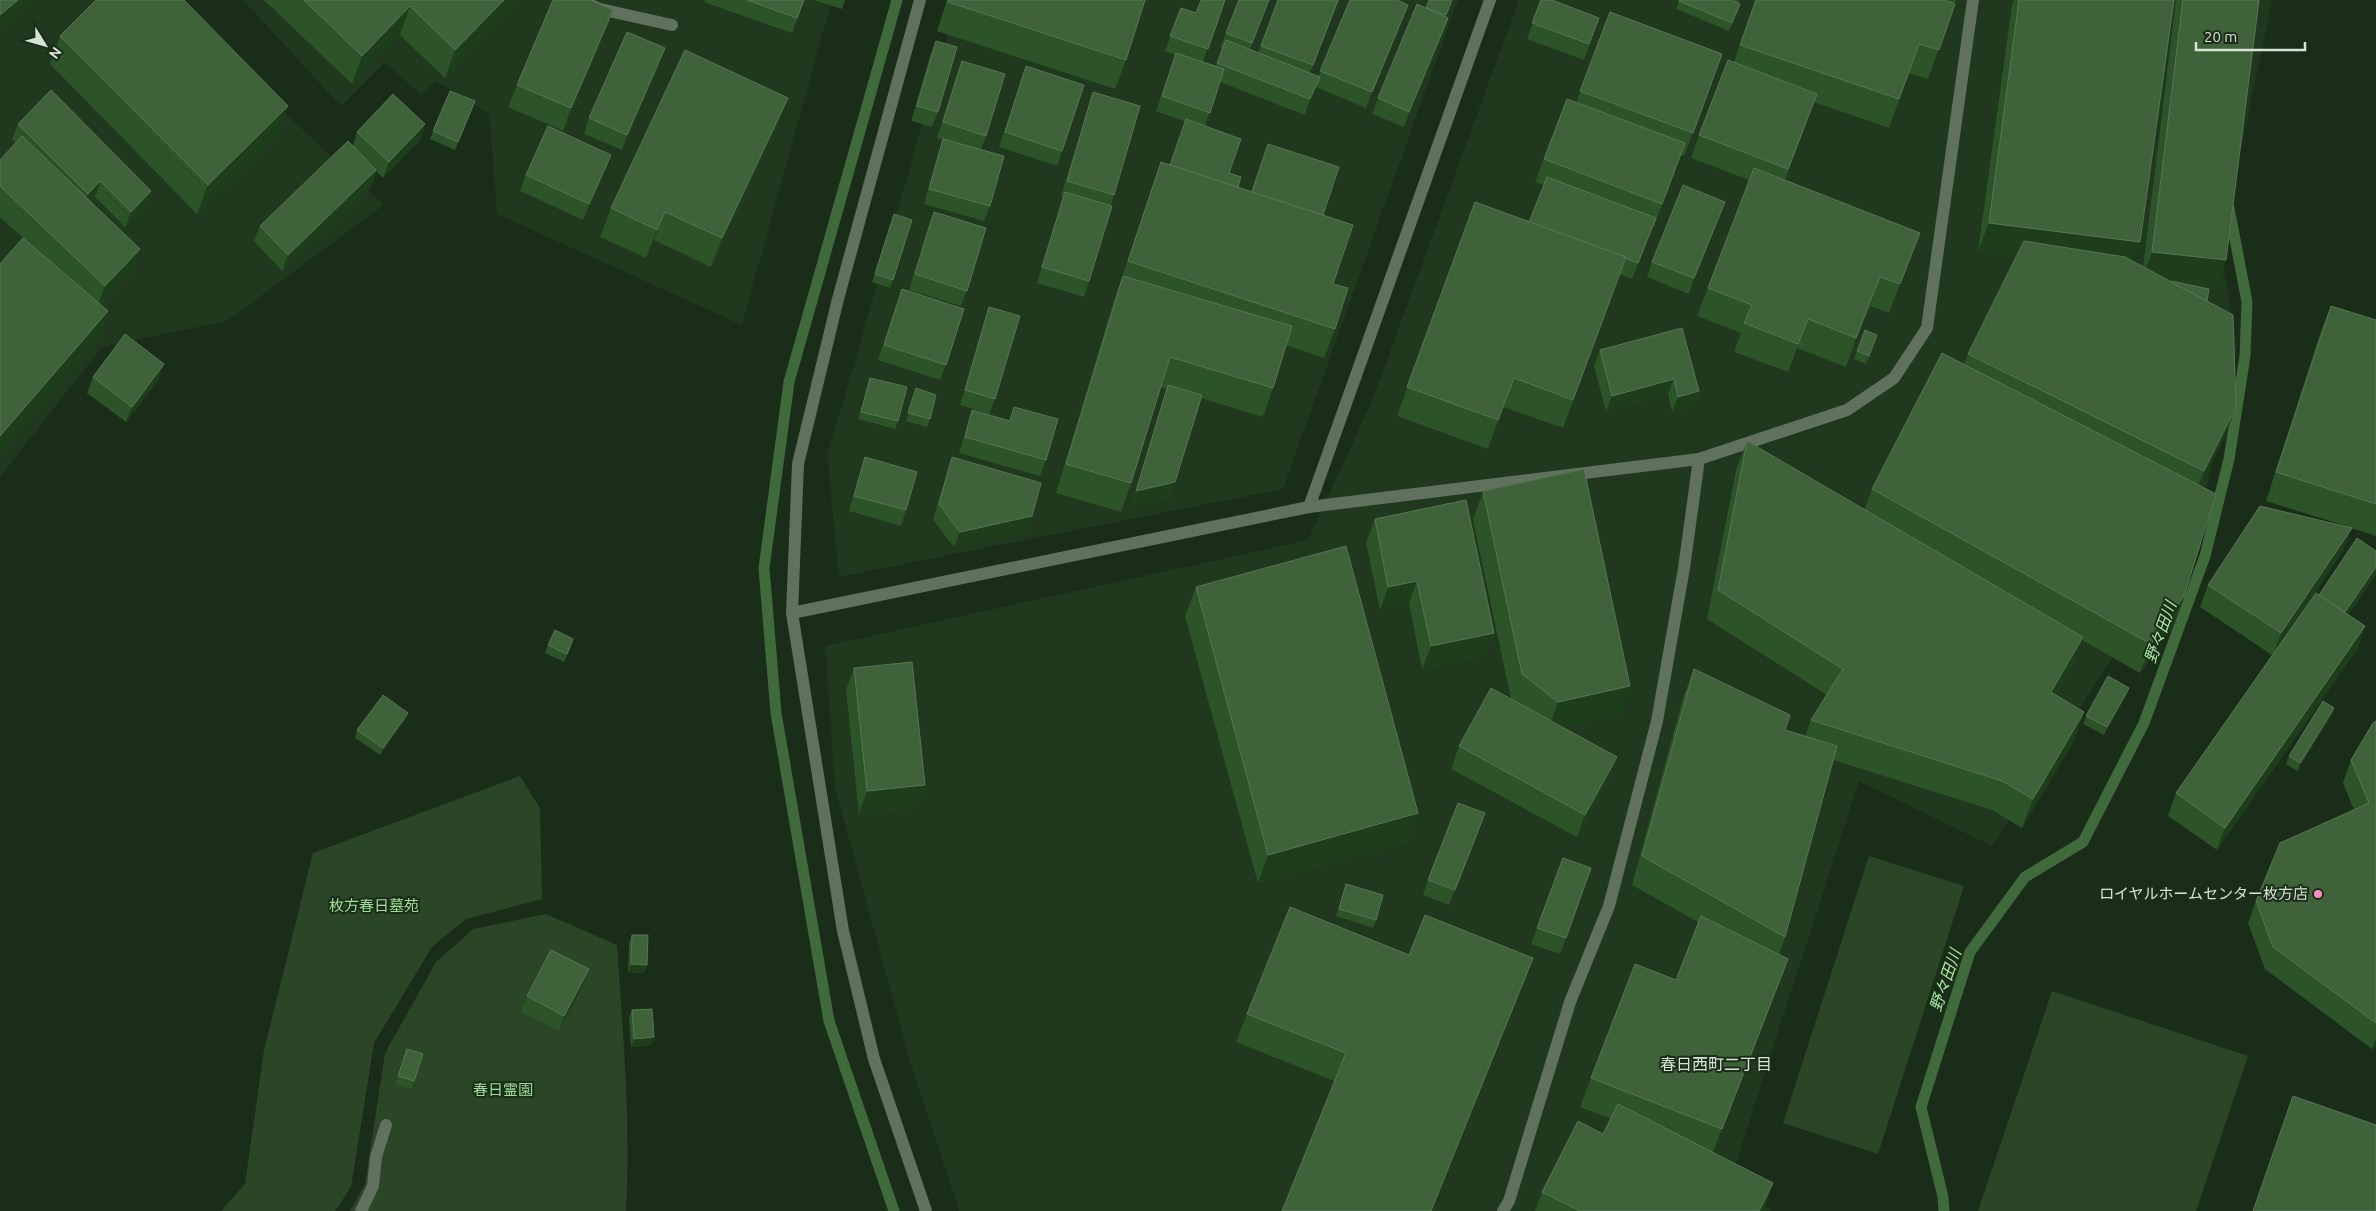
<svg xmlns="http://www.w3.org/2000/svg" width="2376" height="1211" viewBox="0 0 2376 1211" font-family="Ubuntu,'Noto Sans JP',sans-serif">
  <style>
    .built { fill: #20381d }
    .green { fill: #2a4627 }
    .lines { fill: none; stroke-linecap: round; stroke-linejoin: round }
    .stream { stroke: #40693c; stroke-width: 11 }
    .minor { stroke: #60725e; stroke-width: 12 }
    .wall { fill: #2d5329 }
    .shaded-wall { fill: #1e3d1a }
    .building { fill: #3f623b; stroke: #577654 }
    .poi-dot { fill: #fc8fc1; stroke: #1a2d18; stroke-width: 2 }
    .labels { text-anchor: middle; stroke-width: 4; stroke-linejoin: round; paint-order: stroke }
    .poi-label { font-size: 15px; fill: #d7e3d5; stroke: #1a2d18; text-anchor: end }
    .park-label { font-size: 15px; fill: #a0de98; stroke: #1a2d18 }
    .water-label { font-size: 16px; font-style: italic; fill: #a9e7a1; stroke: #1a2d18 }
    .neighbourhood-label { font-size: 16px; fill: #d7e3d5; stroke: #1a2d18 }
  </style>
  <rect width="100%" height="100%" fill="#1a2d18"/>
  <g class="built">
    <path d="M0 0H163L384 205 227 321 102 347 0 477Z"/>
    <path d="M243 0H832L742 325 497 214 489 114 436 81 421 95 385 62 341 106Z"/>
    <path d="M957 0H1458L1283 489 839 577 827 454 854 365Z"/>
    <path d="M1519 0H2272L2221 248 2237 347 2199 522 1992 846 1859 781 1730 1182 1772 1211H959L909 1058 835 788 825 646 1308 540 1372 401Z"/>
  </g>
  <g class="green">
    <path d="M520 776 540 808 542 899 466 919 432 947 374 1043 351 1187 335 1211H221L245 1184 264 1050 313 853Z"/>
    <path d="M1869 856 1964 886 1878 1154 1783 1123Z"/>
    <path d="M546 914 617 945C623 1033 631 1122 626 1211H350L365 1184 385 1053 436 962 473 929Z"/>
    <path d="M2052 991 2248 1056 2196 1211H1978Z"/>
  </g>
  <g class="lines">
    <g class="stream">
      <path d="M894 1211 829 1021 776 713 764 568 789 382 897 0"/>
      <path d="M1944 1211 1943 1197 1921 1107 1970 952 2025 877 2083 842 2144 723 2205 556 2229 459 2245 356 2247 302 2229 208"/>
    </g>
    <g class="minor">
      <path d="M578 0 600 9 672 25"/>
      <path d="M920 0 838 299 798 464 792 613 843 931 874 1059 926 1211"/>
      <path d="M1309 507 1490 0"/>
      <path d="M792 613 1309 507 1699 459 1847 410 1894 378 1927 328 1973 0"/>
      <path d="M361 1211 373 1186 376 1157 386 1125"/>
      <path d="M1503 1211 1509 1201 1570 1002 1609 906 1657 721 1684 568 1699 459"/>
    </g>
  </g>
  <g class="wall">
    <path d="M264 0H521L445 78 400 35 352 84Z"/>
    <path d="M705 0H804L792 33 704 2Z"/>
    <path d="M813 0H845L842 9Z"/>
    <path d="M947 0H1145L1126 60 1115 89 937 31Z"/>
    <path d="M1225 0 1203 62 1216 66 1222 49 1220 48 1239 0H1269L1250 50 1258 53 1278 0H1339L1310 73 1318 77 1350 0 1402 20 1366 108 1316 87 1305 115 1220 82 1205 126 1229 173 1238 187 1251 191 1268 144 1323 215 1333 284 1335 329 1324 358 1286 345 1273 388 1263 417 1201 398 1170 498 1131 506 1163 401 1167 389 1161 387 1131 483 1121 512 1056 493 1113 304 1151 190 1161 162 1170 165 1186 122 1156 111 1175 55 1165 51 1181 8 1196 13Z"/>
    <path d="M1452 0 1446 16 1448 18 1443 33 1404 127 1372 114 1378 98 1426 8Z"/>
    <path d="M1541 0 1599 18 1584 60 1527 39Z"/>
    <path d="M1679 0H1739L1738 3 1740 4 1729 31 1676 9Z"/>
    <path d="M1755 0H1956L1928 79 1909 73 1889 128 1814 102 1785 180 1920 233 1889 313 1870 306 1846 367 1797 348 1788 372 1734 352 1741 333 1697 316 1749 180 1691 158 1699 135 1734 62Z"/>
    <path d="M2014 0H2174L2133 262 2143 267 2176 0H2259L2216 289 2202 287 2207 301 2225 436 2200 486 2174 625 2140 673 2082 640 2072 666 2055 695 2084 712 2074 741 2022 828 1992 810 1833 760 1785 937 1779 955 1777 988 1713 1152 1773 1183 1763 1211H1535L1542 1192 1603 1134 1611 1119 1580 1107 1591 1078 1676 980 1698 922 1632 885 1683 698 1694 669 1785 730 1805 736 1811 720 1827 695 1707 619 1736 470 1747 441 1864 510 1872 489 1964 364 1968 354 2016 256 1978 251 2012 5Z"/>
    <path d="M1610 12 1722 54 1684 156 1681 155 1654 226H1653L1632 279 1619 274 1563 428 1503 407 1488 449 1397 416 1475 202 1529 222 1544 185 1535 182 1567 99 1576 103Z"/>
    <path d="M605 33 563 131 508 107 517 85Z"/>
    <path d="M60 36 288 106 278 134 197 214 50 64Z"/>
    <path d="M936 41 938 112 932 127 911 121 930 56Z"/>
    <path d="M962 61 986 136 981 149 990 206 984 221 924 204 938 154 943 140 937 138 956 77Z"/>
    <path d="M660 64 622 150 584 134 589 118Z"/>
    <path d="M1026 66 1062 151 1057 166 999 147Z"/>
    <path d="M1093 92 1114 195 1111 205 1089 281 1084 297 1037 283 1063 197 1061 196 1088 108Z"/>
    <path d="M788 98 777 127 711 267 654 240 646 258 600 237 611 208Z"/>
    <path d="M472 109 455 150 430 139 433 131Z"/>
    <path d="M18 124 145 207 125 227 95 197 90 201 140 249 132 271 100 305 108 311 98 340 0 453V264L23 238 0 217V160L16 143 12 139Z"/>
    <path d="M425 124 420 140 383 178 376 171 371 186 282 271 254 241 260 226 353 145 357 132Z"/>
    <path d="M611 155 605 171 583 220 520 191 526 175Z"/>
    <path d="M1725 202 1689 294 1647 277 1652 262Z"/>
    <path d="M934 212 967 291 961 306 909 290 928 227Z"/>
    <path d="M894 214 893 280 890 288 872 282Z"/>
    <path d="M902 289 946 365 940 380 878 360Z"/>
    <path d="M2331 306 2376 320V536L2351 528 2343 550 2292 628 2319 595 2357 538 2348 615 2365 626 2357 649 2217 850 2168 816 2176 793 2272 655 2200 607 2208 585 2346 526 2266 501 2320 334Z"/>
    <path d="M989 307 995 399 989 414 960 405 984 322Z"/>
    <path d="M1682 328 1699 391 1693 407 1672 412 1668 394 1606 411 1594 366 1600 350Z"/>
    <path d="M1865 330 1877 335 1866 364 1854 359Z"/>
    <path d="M93 377 159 379 126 422 87 393Z"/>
    <path d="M870 378 898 421 895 429 858 419Z"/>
    <path d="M916 388 930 419 927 427 906 421Z"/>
    <path d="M1014 407 1046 460 1040 476 959 453 967 426 972 410 1009 421Z"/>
    <path d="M865 457 906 510 901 526 849 511 860 473Z"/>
    <path d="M952 457 1032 516 1026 532 954 547 933 520 947 472Z"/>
    <path d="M1483 491 1620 715 1563 727 1617 757 1609 779 1577 837 1451 769 1459 746 1511 699 1473 520Z"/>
    <path d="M1375 519 1494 633 1485 656 1422 669 1409 603 1380 610 1366 542Z"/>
    <path d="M1196 587 1418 813 1408 842 1258 883 1185 616Z"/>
    <path d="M548 645 571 647 564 662 545 653Z"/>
    <path d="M854 668 925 785 916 808 859 814 846 690Z"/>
    <path d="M2129 688 2126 696 2104 735 2083 724 2086 716Z"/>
    <path d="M2334 708 2331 716 2297 771 2286 764 2289 756Z"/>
    <path d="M408 713 405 720 380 755 355 738 357 730Z"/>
    <path d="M2376 721V1047L2372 1049 2265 969 2248 923 2256 901 2354 810 2343 783 2351 760Z"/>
    <path d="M1479 829 1449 905 1423 895 1428 880Z"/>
    <path d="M1563 858 1591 868 1560 954 1531 944Z"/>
    <path d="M1346 884 1376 920 1373 928 1336 916Z"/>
    <path d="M632 935 647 965 644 973 628 972 629 943Z"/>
    <path d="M1409 955 1533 958 1522 987 1334 1081 1236 1042 1247 1014Z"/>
    <path d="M589 969 583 985 559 1031 521 1012 527 996Z"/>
    <path d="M632 1010 654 1037 651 1045 631 1047 629 1018Z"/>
    <path d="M407 1049 423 1054 411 1089 395 1084Z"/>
    <path d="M2293 1096 2376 1211H2253Z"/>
  </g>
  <g class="shaded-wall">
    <path d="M18 0H37L0 31V15Z"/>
    <path d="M504 0H521L445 78 455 50Z"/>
    <path d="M1408 5 1402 20 1366 108 1372 92Z"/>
    <path d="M410 6 400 35 352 84 362 56Z"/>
    <path d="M613 10 605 33 563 131 571 108Z"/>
    <path d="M1448 18 1443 33 1404 127 1409 112Z"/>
    <path d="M665 48 660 64 622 150 627 135Z"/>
    <path d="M1320 77 1314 93 1305 115 1310 99Z"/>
    <path d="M788 98 777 127 711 267 722 238Z"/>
    <path d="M288 106 278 134 197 214 208 185Z"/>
    <path d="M425 124 420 140 383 178 389 162Z"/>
    <path d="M611 155 605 171 583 220 589 204Z"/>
    <path d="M376 170 371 186 282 271 288 255Z"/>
    <path d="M100 181 95 197 82 209 88 194Z"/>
    <path d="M151 191 145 207 125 227 131 212Z"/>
    <path d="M1725 202 1720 217 1689 294 1694 278Z"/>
    <path d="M665 212 654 240 646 258 657 230Z"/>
    <path d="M1989 223 2140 242 2130 271 1978 251Z"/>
    <path d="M1920 233 1910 261 1889 313 1900 284Z"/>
    <path d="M140 249 132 271 96 309 105 286Z"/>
    <path d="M2152 252 2226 260 2216 289 2142 280Z"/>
    <path d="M1880 277 1870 306 1846 367 1856 338Z"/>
    <path d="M108 311 98 340 0 453V436Z"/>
    <path d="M164 364 159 379 126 422 132 407Z"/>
    <path d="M1674 379 1668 394 1606 411 1612 396Z"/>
    <path d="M1699 391 1693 407 1672 412 1678 397Z"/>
    <path d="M2236 407 2225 436 2193 500 2204 471Z"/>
    <path d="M1175 482 1170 498 1131 506 1136 491Z"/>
    <path d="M1032 516 1026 532 954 547 960 532Z"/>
    <path d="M2352 528 2343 550 2273 656 2281 633Z"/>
    <path d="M2376 567V575L2340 627 2345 612Z"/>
    <path d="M1417 581 1409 603 1380 610 1388 587Z"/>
    <path d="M2184 596 2174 625 2140 673 2151 644Z"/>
    <path d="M2365 626 2357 649 2217 850 2225 828Z"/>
    <path d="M1494 633 1485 656 1422 669 1431 646Z"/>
    <path d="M2083 637 2072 666 2040 721 2051 692Z"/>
    <path d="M1630 686 1620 715 1548 731 1558 702Z"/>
    <path d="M2129 688 2126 696 2104 735 2107 727Z"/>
    <path d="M2334 708 2331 716 2297 771 2300 763Z"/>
    <path d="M2084 712 2074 741 2022 828 2033 799Z"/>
    <path d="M408 713 405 720 380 755 383 748Z"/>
    <path d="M1617 757 1609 779 1577 837 1585 815Z"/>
    <path d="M925 785 916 808 859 814 867 791Z"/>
    <path d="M1418 813 1408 842 1258 883 1268 855Z"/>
    <path d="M1533 958 1522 987 1432 1211H1431Z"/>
    <path d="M1788 959 1777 988 1711 1158 1722 1129Z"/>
    <path d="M631 964 647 965 644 973 628 972Z"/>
    <path d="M589 969 583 985 559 1031 564 1016Z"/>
    <path d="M654 1037 651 1045 631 1047 634 1039Z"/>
    <path d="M2376 1037V1047L2372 1049Z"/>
    <path d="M1773 1183 1763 1211H1759Z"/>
  </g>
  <g class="building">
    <path d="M0 0H18L0 15Z"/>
    <path d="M96 0H184L288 106 208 185 60 36Z"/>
    <path d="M304 0H504L455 50 410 6 362 56Z"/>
    <path d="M553 0H590L613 10 571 108 517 85Z"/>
    <path d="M747 0H804L797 18Z"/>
    <path d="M948 0H1145L1126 60 948 2Z"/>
    <path d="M1201 0H1225L1208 49 1170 36 1181 8 1196 13Z"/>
    <path d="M1239 0H1269L1252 43 1226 33Z"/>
    <path d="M1278 0H1338L1313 65 1261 46Z"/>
    <path d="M1350 0H1397L1408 5 1372 92 1320 71Z"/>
    <path d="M1429 0H1452L1446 15 1426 8Z"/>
    <path d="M1541 0H1552L1599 18 1589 44 1532 23Z"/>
    <path d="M1679 0H1731L1740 4 1732 23 1679 1Z"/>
    <path d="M1756 0H1944L1955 4 1939 50 1919 44 1899 99 1740 45Z"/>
    <path d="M2019 0H2174L2140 242 1989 223Z"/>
    <path d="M2183 0H2259L2226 260 2152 252Z"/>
    <path d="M1417 4 1448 18 1409 112 1378 98Z"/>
    <path d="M1610 12 1722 54 1693 133 1580 91Z"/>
    <path d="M627 32 665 48 627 135 589 118Z"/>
    <path d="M1226 40 1320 77 1310 99 1217 63Z"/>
    <path d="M936 41 957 47 938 112 917 106Z"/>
    <path d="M685 50 788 98 722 238 665 212 657 230 611 208Z"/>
    <path d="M1176 53 1224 69 1210 113 1162 96Z"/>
    <path d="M1728 60 1817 94 1788 169 1699 135Z"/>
    <path d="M962 61 1005 74 986 136 943 122Z"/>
    <path d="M1026 66 1084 85 1062 151 1005 132Z"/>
    <path d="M51 90 151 191 131 212 100 181 88 194 18 124Z"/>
    <path d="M450 91 475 101 458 142 433 131Z"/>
    <path d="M1093 92 1140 106 1114 195 1067 181Z"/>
    <path d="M393 94 425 124 389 162 357 132Z"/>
    <path d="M1567 99 1685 143 1662 204 1544 159Z"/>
    <path d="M1186 119 1241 139 1229 173 1241 177 1238 187 1170 165Z"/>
    <path d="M548 126 611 155 589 204 526 175Z"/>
    <path d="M22 136 140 249 105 286 0 186V160Z"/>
    <path d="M943 139 1004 156 990 206 929 189Z"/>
    <path d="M348 141 376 170 288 255 260 226Z"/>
    <path d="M1268 144 1339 167 1323 215 1252 192Z"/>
    <path d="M1161 162 1353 225 1333 284 1348 288 1335 329 1128 261Z"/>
    <path d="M1754 168 1920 233 1900 284 1880 277 1856 338 1808 319 1798 344 1744 323 1752 305 1708 288Z"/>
    <path d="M1547 177 1656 218 1638 263 1625 258 1626 257 1529 222Z"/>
    <path d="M1683 185 1725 202 1694 278 1652 262Z"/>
    <path d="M1065 192 1112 206 1089 281 1042 267Z"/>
    <path d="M1475 202 1626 257 1573 400 1514 378 1498 420 1407 387Z"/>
    <path d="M934 212 986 228 967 291 915 274Z"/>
    <path d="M894 214 912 220 893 280 875 274Z"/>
    <path d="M23 238 108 311 0 436V264Z"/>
    <path d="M2024 241 2125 257 2233 315 2236 407 2204 471 1968 354Z"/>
    <path d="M1123 276 1292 326 1273 388 1170 357 1131 483 1066 464Z"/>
    <path d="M2171 281 2209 289 2207 301 2171 282Z"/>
    <path d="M902 289 964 309 946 365 884 345Z"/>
    <path d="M2331 306 2376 320V504L2276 472Z"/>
    <path d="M989 307 1020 316 995 399 965 390Z"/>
    <path d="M1682 328 1699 391 1678 397 1674 379 1612 396 1600 350Z"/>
    <path d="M1865 330 1877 335 1869 356 1857 351Z"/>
    <path d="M125 334 164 364 132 407 93 377Z"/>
    <path d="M1942 353 2216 494 2184 596 2151 644 1872 489Z"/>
    <path d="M870 378 907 387 898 421 861 412Z"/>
    <path d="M1168 385 1202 395 1175 482 1136 491Z"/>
    <path d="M916 388 936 395 930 419 908 413Z"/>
    <path d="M1014 407 1058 419 1046 460 965 437 972 410 1010 421Z"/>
    <path d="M1747 441 2083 637 2051 692 2084 712 2033 799 2002 781 1811 720 1843 669 1718 590Z"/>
    <path d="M865 457 917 472 906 510 854 496Z"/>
    <path d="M952 457 1041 483 1032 516 960 532 939 504Z"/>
    <path d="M1584 469 1630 686 1558 702 1522 674 1483 491Z"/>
    <path d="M1466 500 1494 633 1431 646 1417 581 1388 587 1375 519Z"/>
    <path d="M2260 506 2352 528 2281 633 2208 585Z"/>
    <path d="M2357 538 2376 551V567L2345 612 2319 595Z"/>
    <path d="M1346 546 1418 813 1268 855 1196 587Z"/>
    <path d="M2316 593 2365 626 2225 828 2176 793Z"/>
    <path d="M555 630 573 639 567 654 548 645Z"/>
    <path d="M912 662 925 785 867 791 854 668Z"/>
    <path d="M1694 669 1790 715 1785 730 1837 746 1785 937 1642 856Z"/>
    <path d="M2108 676 2129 688 2107 727 2086 716Z"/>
    <path d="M1491 688 1617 757 1585 815 1459 746Z"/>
    <path d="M383 695 408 713 383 748 357 730Z"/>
    <path d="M2323 701 2334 708 2300 763 2289 756Z"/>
    <path d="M2376 721V1023L2273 947 2256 901 2280 843 2369 803 2351 760 2373 723Z"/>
    <path d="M1458 803 1485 813 1455 890 1428 880Z"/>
    <path d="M1563 858 1591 868 1566 938 1537 928Z"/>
    <path d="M1346 884 1383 895 1376 920 1339 909Z"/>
    <path d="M1290 907 1409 955 1425 915 1533 958 1431 1211H1282L1346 1053 1247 1014Z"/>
    <path d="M1701 916 1788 959 1722 1129 1591 1078 1635 964 1676 980Z"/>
    <path d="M632 935H648L647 965 631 964Z"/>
    <path d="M551 950 589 969 564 1016 527 996Z"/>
    <path d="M652 1009 654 1037 634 1039 632 1010Z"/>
    <path d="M407 1049 423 1054 414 1081 398 1076Z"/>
    <path d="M2293 1096 2376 1125V1211H2253Z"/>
    <path d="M1618 1104 1773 1183 1759 1211H1580L1542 1192 1578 1121 1603 1134Z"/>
  </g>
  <circle class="poi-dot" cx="2318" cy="894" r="5"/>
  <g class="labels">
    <g class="poi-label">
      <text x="2308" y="899">ロイヤルホームセンター枚方店</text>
    </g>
    <g class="park-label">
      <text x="374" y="911">枚方春日墓苑</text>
      <text x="503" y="1095">春日霊園</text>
    </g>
    <g class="water-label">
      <text transform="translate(2160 632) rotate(-70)" y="6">野々田川</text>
      <text transform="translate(1945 980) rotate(-71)" y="6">野々田川</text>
    </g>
    <g class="neighbourhood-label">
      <text x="1716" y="1070">春日西町二丁目</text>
    </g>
  </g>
  <g transform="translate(45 45) rotate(127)" stroke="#1a2d18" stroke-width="4" paint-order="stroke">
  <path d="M0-4L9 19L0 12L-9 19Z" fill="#d7e3d5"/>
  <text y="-8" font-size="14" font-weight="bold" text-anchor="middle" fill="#d7e3d5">N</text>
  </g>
  <path d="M2196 42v8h109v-8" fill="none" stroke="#d7e3d5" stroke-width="2.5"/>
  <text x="2204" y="42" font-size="15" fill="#d7e3d5" stroke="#1a2d18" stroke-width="4" paint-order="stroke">20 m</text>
</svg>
